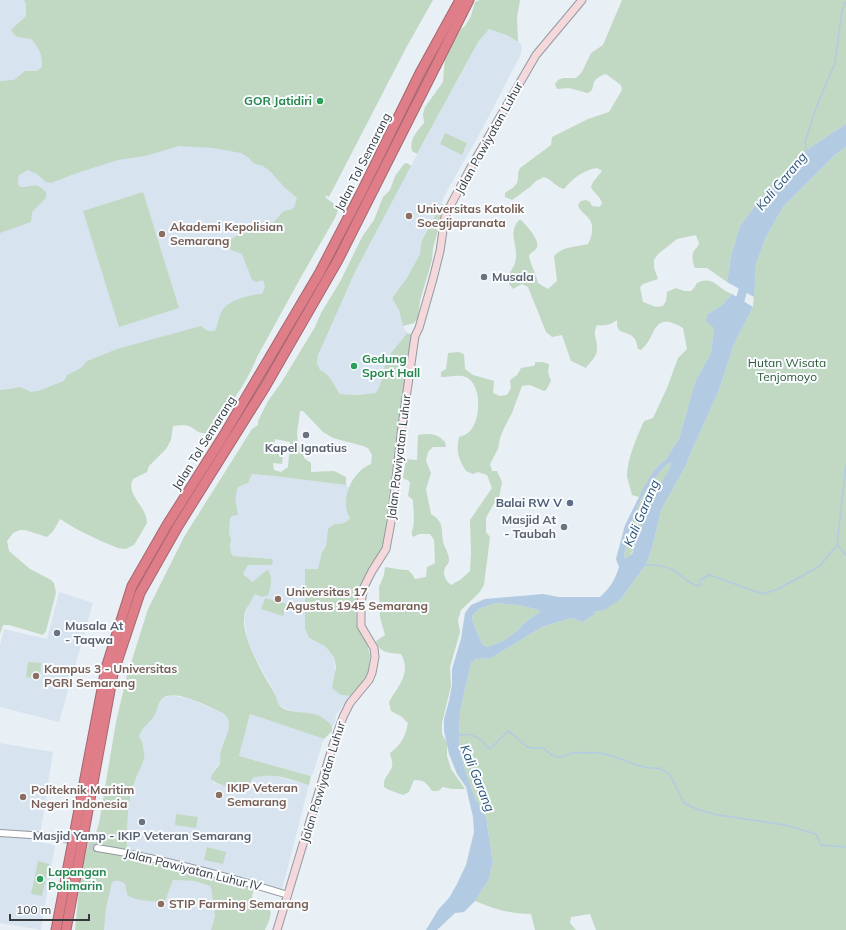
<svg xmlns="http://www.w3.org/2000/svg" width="846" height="930" viewBox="0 0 846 930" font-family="Mulish,sans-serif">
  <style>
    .built { fill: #d7e4f0 }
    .green { fill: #c1d8c3; fill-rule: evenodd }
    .water { fill: #b2cbe2; fill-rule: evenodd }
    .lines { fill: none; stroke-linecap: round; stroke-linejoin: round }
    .stream { stroke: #b2cbe2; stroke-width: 1.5 }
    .river { stroke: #b2cbe2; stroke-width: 9 }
    .tertiary-tunnel { stroke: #c5cbd0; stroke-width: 6; stroke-dasharray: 6 3; stroke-linecap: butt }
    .tertiary-casing { stroke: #93999f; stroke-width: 8 }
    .secondary-casing { stroke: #93999f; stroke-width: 9 }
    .motorway-casing { stroke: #a4666e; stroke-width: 11 }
    .tertiary { stroke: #fff; stroke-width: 6 }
    .secondary { stroke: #f5d8db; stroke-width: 7 }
    .motorway { stroke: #df7e88; stroke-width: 9 }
    .leisure-dot { fill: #2e9e5b; stroke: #f9fcfe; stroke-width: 1.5 }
    .education-dot { fill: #8d6e63; stroke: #f9fcfe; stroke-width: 1.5 }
    .worship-dot { fill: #6b7280; stroke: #f9fcfe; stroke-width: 1.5 }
    .service-dot { fill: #5c6f8a; stroke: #f9fcfe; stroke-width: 1.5 }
    .labels { text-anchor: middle; stroke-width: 4; stroke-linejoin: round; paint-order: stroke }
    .leisure-label { font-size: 12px; font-weight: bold; fill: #27864d; stroke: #f9fcfe; text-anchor: start }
    .street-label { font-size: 12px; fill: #373a3d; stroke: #f9fcfe }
    .education-label { font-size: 12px; font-weight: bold; fill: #785e54; stroke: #f9fcfe; text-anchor: start }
    .worship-label { font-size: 12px; font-weight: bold; fill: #5b616d; stroke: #f9fcfe; text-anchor: start }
    .park-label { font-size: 12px; fill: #2f5836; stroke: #f9fcfe }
    .service-label { font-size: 12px; font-weight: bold; fill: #4e5e75; stroke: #f9fcfe; text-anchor: end }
    .water-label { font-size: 13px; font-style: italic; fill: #2b5375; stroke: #f9fcfe }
  </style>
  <rect width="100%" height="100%" fill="#e8eff5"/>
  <g class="built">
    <path d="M0 0H253L249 153 337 211 311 257 0 500Z"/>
    <path d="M488 29 509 36 522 45 521 54 477 139 453 180 421 241 420 254 407 278 392 298 397 304 403 326 407 333 386 362 382 385 376 393 357 395 340 394 335 388 330 377 325 372 320 370 317 363 319 350 355 272 406 175 478 42Z"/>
    <path d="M252 474 274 476 346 485 349 488 347 512 350 518 347 523 342 524H334L327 540 326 546 322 552 318 569H305V628L309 638 325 646 334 657 335 675 354 696 347 705 342 706 336 715 335 723 332 726 325 720 314 714 293 712 280 706 276 702V695L252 651 247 637 244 616 264 571 258 580 252 583 243 574 248 565H271L272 559 233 556 231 553 230 547 231 543 229 534 230 519 237 509 235 505V496L238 487 248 483Z"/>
    <path d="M59 592 93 603 59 722 0 707V646L4 629 47 639Z"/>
    <path d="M170 695 190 699 223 713 227 717 229 721V731L220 752V762L211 775 214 783 230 787 234 789 247 788 253 778 262 775H272L309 785 281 894 127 855V818L129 804 135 781 145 757 142 747 143 744 139 736 140 731 163 699Z"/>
    <path d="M250 714 324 739 312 776 239 756Z"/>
    <path d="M0 743 53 752 39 842 55 845 41 930 0 923Z"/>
    <path d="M119 880 121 881 125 884 127 894 166 899 173 880 195 881 210 886 211 888 214 906 215 916 211 930H104L106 909 112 882Z"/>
  </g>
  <g class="green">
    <path d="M24 0H433L406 48 329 197 325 195 326 198 337 206 338 210 335 218 301 277 257 357C247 384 227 408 211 432 196 437 195 425 183 425 180 425 176 426 173 426L171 440 166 449 149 466 147 472 133 479C125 495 147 506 147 523L134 545 125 549 118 548 101 541 78 530 60 519 54 530 47 537 25 530H20L13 533 7 541 9 551 30 569 51 580 54 583 56 593 46 631 43 635 9 625H3L0 634V390L10 389 20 387 31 392 38 391 64 381 67 375 81 368 87 361 117 349 201 326 208 331H215C218 325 218 319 221 313 225 301 251 294 262 294L265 287 263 280 256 282 252 280 242 254 226 248V245C237 230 255 233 270 225 276 222 278 215 283 212 287 209 292 211 294 207 296 204 295 201 297 198L284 187 271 172 263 166 253 163 249 158 241 153 213 148 179 146 145 156 118 160 77 173 51 183 46 182 37 174 28 170 19 175C14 196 29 183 38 186 41 187 43 190 46 192V198L32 212 31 222 0 233V81L14 80 25 71H37L42 67C43 56 39 47 31 39 22 37 16 40 11 30L26 16V4Z"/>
    <path d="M480 0H520L517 17 518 42 509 36 489 29 478 42 417 154 412 151C409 140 417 131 424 123L423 114 425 107 443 82 445 57 461 29 465 26 471 16 475 2Z"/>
    <path d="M622 0H846V124L814 145 798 158 780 180 760 199 740 226 731 256 727 282 707 268H695C693 263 691 256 694 251 696 248 698 247 699 243L696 235 677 239 658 254 654 260V268L658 279 643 284 640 287 643 302 656 307 663 306 666 301 667 292 676 288 684 291H691L694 288 697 283C714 275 717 289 732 294L722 305 708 314 714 328 711 353 695 382 679 439 666 459 654 470 639 497 632 495C631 489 628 483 627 476 627 459 637 437 644 421L653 418 667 388 678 358 687 349 683 328C651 310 658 336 641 350L638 349C636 336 632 335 620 331L617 326V320C610 325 605 326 597 325 592 336 597 337 597 348 598 356 590 362 586 368L571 361 562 335 552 337 546 332 528 287 522 284 513 289 509 284 507 277C511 271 516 264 516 257 517 243 508 233 519 220H521C526 225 540 240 537 247 536 251 530 252 529 256 529 260 537 277 538 283L548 289 557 281 554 256C563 246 576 247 588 244 592 237 594 227 590 220 586 214 580 212 578 205L581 201 586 200 590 202 592 206 599 207 602 204C601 196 594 194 591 187L593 182 602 171 597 168C583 170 572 179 564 189 556 187 552 180 544 177L536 181 530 187 512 200 505 197V193C511 189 518 186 518 178 518 174 518 172 520 168L551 145 552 137 588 119 609 112 622 90 621 85 606 74C602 75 596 78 594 82 592 87 594 91 587 93L569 88 557 89 555 84C560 75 568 79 576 78L582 72 591 53 603 45Z"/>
    <path d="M445 133 467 143 462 155 440 144Z"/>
    <path d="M846 147V930H596L590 914 571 917 570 923 576 930H535L531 914C507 913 497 910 475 901L488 881 493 863 486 817 475 798 463 764 459 744 460 711 471 663 476 659 491 658 542 627 571 618 582 622 594 615 595 611H601L621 599 647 563 654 541 661 510 685 467 693 448 719 390 734 344 753 307 756 264 766 237 783 207 835 155Z"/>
    <path d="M407 163 411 166 355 272 318 355 317 363 320 370C331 374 333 385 340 394L357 395 376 393C384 380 381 373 387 361 391 351 401 342 407 333L414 335 398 467 382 550 359 595 356 612 357 624 367 643 370 656 369 670 363 687 354 696 341 695 332 688 336 667 334 657 325 646 309 638 305 628V569H318L322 552 326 546 328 529 334 524C342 524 345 524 350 518 339 501 352 471 371 464L372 455 368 448 363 446 333 438 323 432 303 411H300L297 433 298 445 302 449 304 458 311 463V472L334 471 346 477V485L274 476 252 474 248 483 238 487C234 499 236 503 238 515L232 516 230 519 229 534 231 539 230 547 231 553 233 556 272 559 273 562 271 565H248L243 574 252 582C258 579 262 572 268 570 273 578 271 586 268 595L262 597 255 594 253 597C251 602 244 611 244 617 242 640 264 675 276 696 277 715 300 711 314 714 321 716 328 721 332 726V731L324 739 250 714 239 756 311 776 309 785C289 779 274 772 253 778 251 781 249 786 246 788 240 792 215 784 211 779 211 772 217 770 220 763 221 759 219 755 221 751 224 738 236 724 223 713 210 708 174 687 162 699 158 704 157 711 154 716 150 723 141 728 139 736L143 744C142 749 146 754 144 759 142 767 137 774 135 781 126 805 127 830 127 855L253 886C254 890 253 893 252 896 252 906 264 907 270 909 272 917 268 923 265 930H211L215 916 211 888 210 886 195 881 173 880 166 899 165 901C158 902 131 901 127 894 126 891 126 887 125 884 120 880 118 880 112 882L106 909 104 930H75L80 880 89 839 96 833 99 823 116 722 126 679 148 609 184 537 252 429 258 425V421L268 401 281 383 315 327 321 313 341 280 362 237 374 220 383 197 390 190 395 176 404 164ZM275 439 290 442 288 467 281 472 274 470 273 463 282 464 284 446 276 445 274 458Z"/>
    <path d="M143 192 179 308 119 327 83 211Z"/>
    <path d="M441 204H443L444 208 433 248 432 260 420 301 418 318 414 323 403 326 399 310 392 298 407 278 420 254 421 242Z"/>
    <path d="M458 352 464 354 465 369 473 375 494 381 493 393 500 396 507 395 511 388 510 380 517 375 521 368 533 366 535 365V362H542L549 364 548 372 551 381 546 390 544 391 530 385 522 386 512 413 504 428 500 438 498 449 490 464 492 471H497L502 482 499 498 493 505 486 518V532L490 537 484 585 479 593 461 610 458 620 460 632 450 667 451 686 442 723V734L447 743V756L451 769 465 789H452L443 787 438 791H432C427 783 424 780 414 780L409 792 403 795 389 790 384 787C383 778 388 776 391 769 394 764 391 758 390 753 402 744 405 737 408 723L402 717 391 711 389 702C398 686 412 673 401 654 390 653 379 653 376 641L385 635 380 617 379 587 384 575 385 567C394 568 400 570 408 570L412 574 415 579 426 577 427 567 435 563 434 540 430 534H419L413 537C411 534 412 532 413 528 415 518 413 510 413 500L408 496 410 483 408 480 404 479 403 477 406 459 417 460 418 435C429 433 437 433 445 442L446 447H433L428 452 426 461 431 473 426 489 431 514C446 523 440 531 444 545 446 550 449 554 449 560 449 564 446 565 445 568 442 574 446 581 451 585L460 580 470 571 471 552 470 520 492 488 487 475 478 472 473 474 466 471C458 458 456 452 459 437 462 436 465 435 468 433 481 423 483 385 466 377 458 374 449 377 441 377V372L446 369 448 353Z"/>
    <path d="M671 463 670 468 643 522C642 527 633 552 630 556 629 558 627 558 625 560L624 555 632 520 642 497 656 477 666 465Z"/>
    <path d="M265 598 287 604 283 616 261 609Z"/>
    <path d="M495 603 518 605 539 610 540 612 524 623 519 629 503 641 487 647 482 644C479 634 473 627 472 616L479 609Z"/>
    <path d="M28 662 41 663 40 679 26 677Z"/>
    <path d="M176 814 198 817 196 828 175 825Z"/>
    <path d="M207 847 226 852 223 864 204 860Z"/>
    <path d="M38 861 49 864 42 896 31 894Z"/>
  </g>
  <g class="water">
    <path d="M846 124V147L835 155 783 207 766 237 756 264 754 297 727 282 731 256 740 226 760 199 780 180 798 158 814 145Z"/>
    <path d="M732 294 753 307 734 344 719 390 693 448 685 467 661 510 654 541 647 563 621 599 606 609 601 611H595L594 615 582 622 571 618 542 627 491 658 476 659 471 663 460 711 459 744 463 764 475 798 486 817 493 863 488 881 475 901 464 912 455 913 437 930H426L438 910 449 898 457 884 466 865 474 832 473 817 466 787 457 774 449 754 444 731V719L449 701 452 685V669L461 639 465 613 471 605 485 599 543 594 559 597H600C610 588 615 580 619 567L616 559 625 525 644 487 654 470 666 459 679 439 695 382 711 353 714 328 706 321 708 314 722 305ZM671 463 670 468 658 489 645 517 632 554 625 559 624 555 632 520 642 497 656 477 666 465ZM495 603 518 605 539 610 540 612 524 623 519 629 503 641 487 647 482 644C479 634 473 627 472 616L479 609Z"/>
  </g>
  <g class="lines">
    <g class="stream">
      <path d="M807 153 805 142 816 108 835 63 842 10 846 2"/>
      <path d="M838 546 846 555"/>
      <path d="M644 565C654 565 665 565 673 570 681 575 688 582 697 586L700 585V580L709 575 763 594 778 589 820 566 837 545 846 465"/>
      <path d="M459 735C467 734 474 734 481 740 485 743 485 746 490 749L508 731C524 741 521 750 543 748 549 753 556 760 564 756 567 755 570 753 573 753 580 752 590 753 598 753 620 755 637 770 660 768L670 775 684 803 699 810 718 815 785 825 816 834 821 845 846 847"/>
    </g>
    <path class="river" d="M737 311 746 279"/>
    <path class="tertiary-tunnel" d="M46 836 97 848"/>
    <g class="tertiary-casing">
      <g id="tertiary">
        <path d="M0 833 46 836"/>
        <path d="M97 848C162 858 226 876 288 895"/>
      </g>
    </g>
    <g class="secondary-casing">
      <path id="secondary" d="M277 930 333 745 343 717 350 703 369 680 372 673 375 657 374 648 361 626V602L364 587 372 571 386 549 391 522 402 426 415 336 419 328 433 279 440 251 445 217 448 210 471 167 536 55 582 0"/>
    </g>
    <g class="motorway-casing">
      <g id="motorway">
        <path d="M56 930 106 668 132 586 167 525 224 435 320 272 363 189 420 73 460 0"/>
        <path d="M66 930 113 674 140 593 178 526 265 387 338 260 469 0"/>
      </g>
    </g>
    <use href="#tertiary" class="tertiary"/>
    <use href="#secondary" class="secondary"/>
    <use href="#motorway" class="motorway"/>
  </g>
  <g class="leisure-dot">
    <circle cx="320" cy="101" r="4"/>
    <circle cx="354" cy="366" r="4"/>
    <circle cx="40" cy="879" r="4"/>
  </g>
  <g class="education-dot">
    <circle cx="409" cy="216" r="4"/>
    <circle cx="162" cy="234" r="4"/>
    <circle cx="278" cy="599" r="4"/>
    <circle cx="36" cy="676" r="4"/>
    <circle cx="219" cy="795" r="4"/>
    <circle cx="23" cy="797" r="4"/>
    <circle cx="161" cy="904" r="4"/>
  </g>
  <g class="worship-dot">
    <circle cx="484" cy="277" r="4"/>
    <circle cx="306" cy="435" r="4"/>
    <circle cx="564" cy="527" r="4"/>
    <circle cx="57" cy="633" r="4"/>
    <circle cx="142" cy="822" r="4"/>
  </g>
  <circle class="service-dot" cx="570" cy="503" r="4"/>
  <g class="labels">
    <g class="leisure-label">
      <text x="312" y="105" text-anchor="end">GOR Jatidiri</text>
      <text x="362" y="363">Gedung<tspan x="362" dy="14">Sport Hall</tspan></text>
      <text x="48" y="876">Lapangan<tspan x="48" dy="14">Polimarin</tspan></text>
    </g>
    <g class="street-label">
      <text transform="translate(489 138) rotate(-61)" y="4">Jalan Pawiyatan Luhur</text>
      <text transform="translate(363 162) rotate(-63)" y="4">Jalan Tol Semarang</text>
      <text transform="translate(204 443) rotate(-58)" y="4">Jalan Tol Semarang</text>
      <text transform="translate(399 457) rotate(-83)" y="4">Jalan Pawiyatan Luhur</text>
      <text transform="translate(323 782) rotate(-73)" y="4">Jalan Pawiyatan Luhur</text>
      <text transform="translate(193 870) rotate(14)" y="4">Jalan Pawiyatan Luhur IV</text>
    </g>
    <g class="education-label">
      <text x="417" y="213">Universitas Katolik<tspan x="417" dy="14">Soegijapranata</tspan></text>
      <text x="170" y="231">Akademi Kepolisian<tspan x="170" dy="14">Semarang</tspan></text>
      <text x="286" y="596">Universitas 17<tspan x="286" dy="14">Agustus 1945 Semarang</tspan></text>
      <text x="44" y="673">Kampus 3 - Universitas<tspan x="44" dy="14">PGRI Semarang</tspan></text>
      <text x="227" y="792">IKIP Veteran<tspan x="227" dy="14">Semarang</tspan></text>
      <text x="31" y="794">Politeknik Maritim<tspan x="31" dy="14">Negeri Indonesia</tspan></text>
      <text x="169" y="908">STIP Farming Semarang</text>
    </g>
    <g class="worship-label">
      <text x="492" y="281">Musala</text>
      <text x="306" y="452" text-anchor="middle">Kapel Ignatius</text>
      <text x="556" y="524" text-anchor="end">Masjid At<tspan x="556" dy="14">- Taubah</tspan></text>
      <text x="65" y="630">Musala At<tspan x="65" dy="14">- Taqwa</tspan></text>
      <text x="142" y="840" text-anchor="middle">Masjid Yamp - IKIP Veteran Semarang</text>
    </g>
    <g class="park-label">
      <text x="787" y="367">Hutan Wisata<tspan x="787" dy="14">Tenjomoyo</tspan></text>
    </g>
    <g class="service-label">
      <text x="562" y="507">Balai RW V</text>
    </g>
    <g class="water-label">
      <text transform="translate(781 181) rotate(-50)" y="5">Kali Garang</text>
      <text transform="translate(641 513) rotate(-67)" y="5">Kali Garang</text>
      <text transform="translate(478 778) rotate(68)" y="5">Kali Garang</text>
    </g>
  </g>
  <path d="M10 914v6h79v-6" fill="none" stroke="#373a3d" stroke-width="2"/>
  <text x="16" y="914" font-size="12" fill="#373a3d" stroke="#f9fcfe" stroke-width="3" paint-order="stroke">100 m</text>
</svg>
